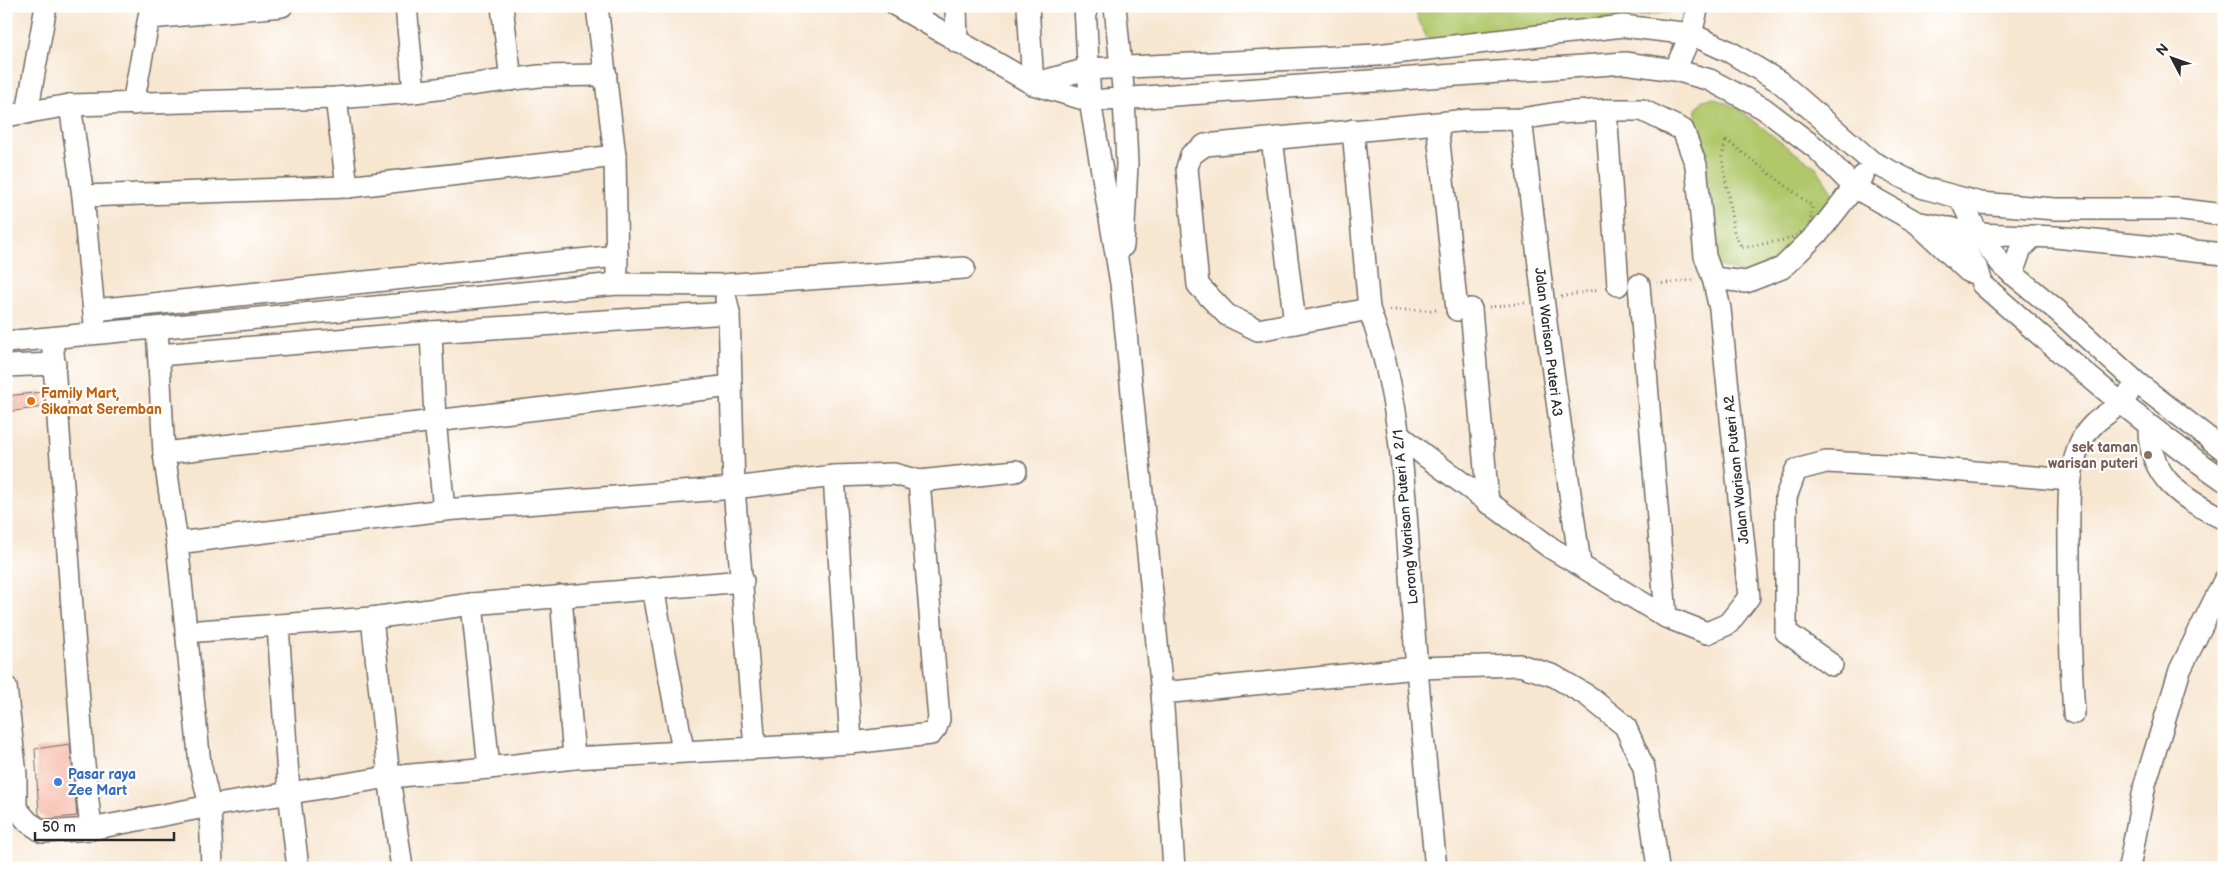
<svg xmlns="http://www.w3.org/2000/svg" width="2230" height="874" viewBox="0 0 2230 874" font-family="'Balsamiq Sans',sans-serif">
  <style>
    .green { fill: #b1c76b; stroke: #6e794b }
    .building { fill: #f6ae9b }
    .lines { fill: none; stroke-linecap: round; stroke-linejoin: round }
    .minor-casing { stroke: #726c65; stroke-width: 24 }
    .path { stroke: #726c65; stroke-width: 3; stroke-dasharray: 1 4; stroke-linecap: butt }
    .minor { stroke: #fff; stroke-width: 21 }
    .food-dot { fill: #e8710a; stroke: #fff; stroke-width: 2 }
    .education-dot { fill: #8d6e63; stroke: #fff; stroke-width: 2 }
    .shop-dot { fill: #3f7fe0; stroke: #fff; stroke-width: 2 }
    .labels { text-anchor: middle; stroke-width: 4.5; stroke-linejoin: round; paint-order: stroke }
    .street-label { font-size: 14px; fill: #2b2b2b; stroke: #fff }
    .food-label { font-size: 14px; font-weight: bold; fill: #c56008; stroke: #fff; text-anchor: start }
    .education-label { font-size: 14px; font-weight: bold; fill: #785e54; stroke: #fff; text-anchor: end }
    .shop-label { font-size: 14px; font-weight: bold; fill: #366cbe; stroke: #fff; text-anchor: start }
  </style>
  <rect width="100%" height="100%" fill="#fff"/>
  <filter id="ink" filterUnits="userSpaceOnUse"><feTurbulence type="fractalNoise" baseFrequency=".02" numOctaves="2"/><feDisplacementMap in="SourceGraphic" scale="10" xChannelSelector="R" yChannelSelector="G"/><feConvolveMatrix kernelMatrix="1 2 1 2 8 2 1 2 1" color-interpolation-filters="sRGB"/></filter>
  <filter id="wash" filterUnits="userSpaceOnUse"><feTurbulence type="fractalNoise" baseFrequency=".0096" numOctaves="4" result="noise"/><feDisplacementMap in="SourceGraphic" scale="20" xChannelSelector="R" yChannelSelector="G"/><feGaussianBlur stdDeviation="1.12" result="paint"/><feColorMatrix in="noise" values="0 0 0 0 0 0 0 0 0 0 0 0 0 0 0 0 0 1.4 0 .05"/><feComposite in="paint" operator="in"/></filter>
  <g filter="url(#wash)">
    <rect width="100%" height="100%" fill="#f7e6d0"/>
    <g class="green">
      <path d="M1427 6H1681L1679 11 1429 43 1416 14Z"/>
      <path d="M1713 98 1738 108 1788 148 1816 167 1833 193V212L1787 259 1748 274 1717 266 1696 129V109L1703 100Z"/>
    </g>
    <g id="blocks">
      <g class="building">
        <path d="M43 392 45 407 6 412V396Z"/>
        <path d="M70 744 77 816 45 819 39 814 35 749Z"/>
      </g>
    </g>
  </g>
  <g filter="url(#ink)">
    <use href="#blocks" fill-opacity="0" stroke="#726c65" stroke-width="1"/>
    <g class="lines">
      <g class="minor-casing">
        <g id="minor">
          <path d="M406 6 414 92"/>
          <path d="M502 6 511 80"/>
          <path d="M597 6 615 156 617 271"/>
          <path d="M897 6 1033 84 1090 101 1625 63 1675 70 1710 80 1763 108 1817 149 1854 187 1916 222 1978 234 2055 237 2224 254"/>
          <path d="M956 6 957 42"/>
          <path d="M1028 6 1033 84"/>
          <path d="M1085 6 1090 101 1121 283 1162 693 1174 868"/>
          <path d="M1115 6 1124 98 1127 164 1123 246"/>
          <path d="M150 18 282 6"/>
          <path d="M1675 70 1691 34 1698 6"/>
          <path d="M1033 84 1087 69 1377 55 1623 26 1691 34 1730 52 1780 82 1872 162 1924 188 1980 203 2055 209H2175L2224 215"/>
          <path d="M336 98 347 187"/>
          <path d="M133 104 151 6"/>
          <path d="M70 105 83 196 95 324"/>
          <path d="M1606 110 1618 285"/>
          <path d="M27 113 46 6"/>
          <path d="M6 116 70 105 336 98 414 92 539 76 606 75"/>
          <path d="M1521 119 1547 330 1580 564"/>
          <path d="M1437 124 1457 310"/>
          <path d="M1353 130 1369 309C1404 404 1405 505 1412 604 1418 692 1427 780 1436 868"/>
          <path d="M1272 139 1295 323"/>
          <path d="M83 196 347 187 615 156"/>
          <path d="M1960 198 1978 234 2003 266 2059 312 2136 382 2224 450"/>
          <path d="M1916 222 1969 272"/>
          <path d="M1950 228 1978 270 1982 284C2060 353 2138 421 2224 480"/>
          <path d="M2012 274 2021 248 2034 236"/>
          <path d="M1713 278 1746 282 1782 268 1820 231 1863 176"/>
          <path d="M1639 285 1666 617"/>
          <path d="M726 299 729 313 734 488 755 748"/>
          <path d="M1369 309 1258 330 1227 315 1198 285 1187 168 1191 155 1205 145 1469 120 1521 119 1558 113 1606 110H1642L1683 130 1696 165 1705 256 1713 278 1720 309 1749 597 1728 624 1707 633 1666 617 1551 548 1424 455 1400 435"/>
          <path d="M1471 309 1488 503"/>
          <path d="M94 310 617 256"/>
          <path d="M157 328 164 453 177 543 200 764 210 806 389 777 489 768 574 758 851 743 931 734 936 728 939 719 919 481"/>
          <path d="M431 332 435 420 444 510"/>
          <path d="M52 338 83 755 91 829"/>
          <path d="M6 342 617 284 722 285 964 268"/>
          <path d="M159 355 431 332 729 313"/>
          <path d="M6 366 55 364"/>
          <path d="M2149 426C2148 477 2182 499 2224 519"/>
          <path d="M164 453 731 386"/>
          <path d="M834 476 851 743"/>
          <path d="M177 543 444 510 734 488 834 476 894 474 919 481 1016 471"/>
          <path d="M653 588 683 750"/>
          <path d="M561 596 574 758"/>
          <path d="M472 604 489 768"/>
          <path d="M278 625 289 792 298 868"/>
          <path d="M186 632 372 618"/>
          <path d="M1832 665 1786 632V497L1796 470 1826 462 1905 466 2069 480"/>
          <path d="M6 687 16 775V808L28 822 43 832 91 829 210 806 212 868"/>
          <path d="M1162 693 1417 668 1520 665 1554 676 1588 696 1625 726 1644 768 1658 868"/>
          <path d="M2074 713C2070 657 2069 602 2069 546 2069 512 2066 469 2083 438 2094 417 2116 412 2128 394"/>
          <path d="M402 868 389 777 372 618 472 604 743 581"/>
          <path d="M2129 868 2145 784 2180 670 2224 581"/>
        </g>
      </g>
      <g class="path">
        <path d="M1726 140 1812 206 1810 227 1789 239 1742 248 1734 233 1722 157Z"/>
        <path d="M1657 284 1693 280"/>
        <path d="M1561 297 1599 289"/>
        <path d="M1489 307 1525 303"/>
        <path d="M1390 310H1438"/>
      </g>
      <use href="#minor" class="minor"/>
    </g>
  </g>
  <circle class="food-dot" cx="31" cy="401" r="5"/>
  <circle class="education-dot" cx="2148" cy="455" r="5"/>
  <circle class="shop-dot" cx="58" cy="782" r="5"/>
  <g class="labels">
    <g class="street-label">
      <text transform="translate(1549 342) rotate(83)" y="5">Jalan Warisan Puteri A3</text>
      <text transform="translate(1736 470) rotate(-96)" y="5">Jalan Warisan Puteri A2</text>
      <text transform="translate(1405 517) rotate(-95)" y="5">Lorong Warisan Puteri A 2/1</text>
    </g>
    <g class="food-label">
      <text x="41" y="398">Family Mart,<tspan x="41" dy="16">Sikamat Seremban</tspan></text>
    </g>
    <g class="education-label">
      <text x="2138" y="452">sek taman<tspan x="2138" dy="16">warisan puteri</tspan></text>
    </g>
    <g class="shop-label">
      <text x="68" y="779">Pasar raya<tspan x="68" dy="16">Zee Mart</tspan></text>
    </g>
  </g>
  <rect width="2230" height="874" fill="none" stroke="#fff" stroke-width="25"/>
  <g transform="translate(2172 58) rotate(311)" stroke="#ffffff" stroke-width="4" paint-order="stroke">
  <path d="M0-4L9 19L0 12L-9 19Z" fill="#2b2b2b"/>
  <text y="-8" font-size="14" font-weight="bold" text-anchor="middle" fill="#2b2b2b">N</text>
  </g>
  <path d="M35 832v8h139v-8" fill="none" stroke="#2b2b2b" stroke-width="2.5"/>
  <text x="42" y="832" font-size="15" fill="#2b2b2b" stroke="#ffffff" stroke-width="4" paint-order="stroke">50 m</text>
</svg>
